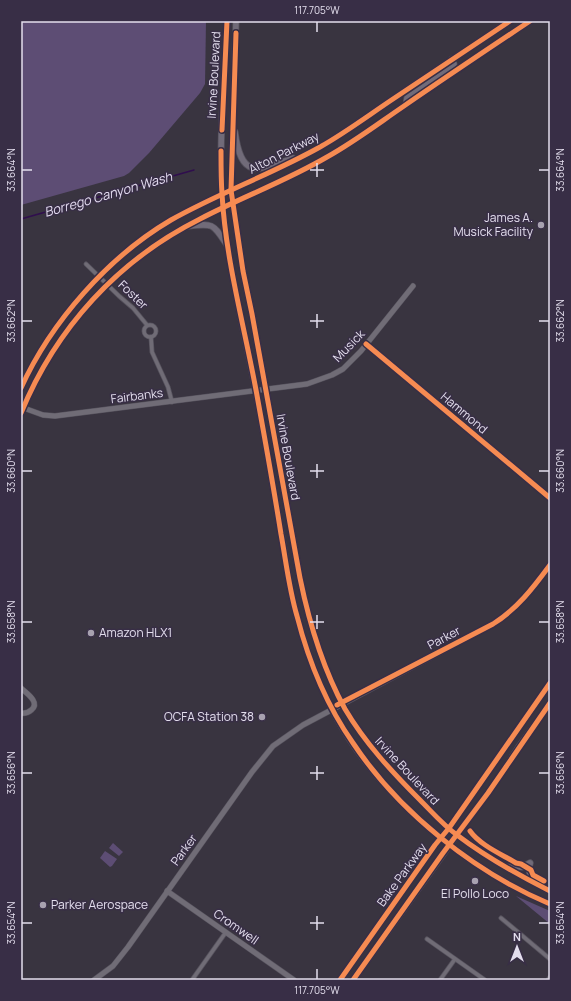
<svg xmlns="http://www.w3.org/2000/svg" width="571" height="1001" viewBox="0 0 571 1001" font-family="Manrope,sans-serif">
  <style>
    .green { fill: #5d4d74 }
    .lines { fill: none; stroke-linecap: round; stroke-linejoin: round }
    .stream { stroke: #300e4e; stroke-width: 1.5 }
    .street-casing { stroke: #57535e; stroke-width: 5 }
    .secondary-casing { stroke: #57535e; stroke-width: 6 }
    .primary-casing { stroke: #57535e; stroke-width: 7 }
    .street { stroke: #706c76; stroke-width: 3.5 }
    .secondary { stroke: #706c76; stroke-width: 5 }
    .primary { stroke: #716b79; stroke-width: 5.5 }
    .cycleway-casing { stroke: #382e46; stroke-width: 8 }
    .cycleway { stroke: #f68b52; stroke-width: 5 }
    .ticks { fill: none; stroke: #e3deed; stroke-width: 1.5 }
    .poi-dot { fill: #a8a2b0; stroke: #382e46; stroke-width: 1.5 }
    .labels { text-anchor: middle; stroke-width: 3; stroke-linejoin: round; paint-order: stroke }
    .street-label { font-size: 12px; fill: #e3deed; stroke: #382e46 }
    .poi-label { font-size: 12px; fill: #e3deed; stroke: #382e46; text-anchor: end }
    .water-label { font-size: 13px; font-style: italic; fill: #e3dbf0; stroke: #382e46 }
    .neatline { fill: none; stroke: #e3deed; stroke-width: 1.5 }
    .ticks-label { font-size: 10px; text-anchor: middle; fill: #e3deed }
  </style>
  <rect width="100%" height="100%" fill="#393440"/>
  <g class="green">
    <path d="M21 21H206L205 84 200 93 149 153 129 173 124 176 21 205Z"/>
    <path d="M113 843 123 852 119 856 109 848Z"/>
    <path d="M105 851 117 859 112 866 110 867 100 858Z"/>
    <path d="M516 896 550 911V925V924Z"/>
  </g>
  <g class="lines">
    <path class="stream" d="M21 219 194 170"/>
    <g class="street-casing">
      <g id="street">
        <path d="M86 264 119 296 133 308 147 325"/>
        <circle cx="150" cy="331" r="6"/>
        <path d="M151 337 152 352 168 387 172 402"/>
        <path d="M501 918 550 959"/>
        <path d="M427 939 485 980"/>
        <path d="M192 980 226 932"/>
        <path d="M440 980 455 959"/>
        <path d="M548 980 550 977"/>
      </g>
    </g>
    <g class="secondary-casing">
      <g id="secondary">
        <path d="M366 344 550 498"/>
        <path d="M21 407 43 415 55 416 307 384 332 375 343 369 361 351 413 286"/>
        <path d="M21 688C25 692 30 695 33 700 38 708 28 714 21 713"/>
        <path d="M449 828 550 683"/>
        <path d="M457 835 495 783 518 747 550 703"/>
        <path d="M167 891 294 980"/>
        <path d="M94 980 113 966 128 947 252 772 273 746 303 725 493 624C517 609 533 588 550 565"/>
      </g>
    </g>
    <g class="primary-casing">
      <g id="primary">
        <path d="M227 21C226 53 224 85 222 116 221 143 220 170 222 197 228 273 249 348 262 424 269 464 276 503 283 543 287 567 290 592 297 617 306 649 319 685 335 715 380 797 465 868 550 904"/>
        <path d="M236 21 231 190 243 271 252 314 300 578C309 622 323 669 345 709 365 743 392 772 420 800 432 812 443 825 457 835 486 857 518 875 550 891"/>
        <path d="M406 104 407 98 451 68 454 64 452 59"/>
        <path d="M235 132C241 179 257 172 293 158"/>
        <path d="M189 226C214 223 213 224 227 245"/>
        <path d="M21 388C51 322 108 257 171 220 219 193 272 174 320 147 345 133 369 115 393 99 432 73 471 47 510 21"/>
        <path d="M21 413C56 328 118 260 200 219 242 197 286 181 327 157 354 142 379 123 404 106 446 77 488 49 530 21"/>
        <path d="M530 863C528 872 530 875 535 882"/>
        <path d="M507 867H522L530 863"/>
        <path d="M340 980 435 845 449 828"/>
        <path d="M353 980 457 835"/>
      </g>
    </g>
    <use href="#street" class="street"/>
    <use href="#secondary" class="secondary"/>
    <use href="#primary" class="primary"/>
    <g class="cycleway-casing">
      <g id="cycleway">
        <path d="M236 33 231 190 243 271 252 314 300 578C309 622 323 669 345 709 365 743 392 772 420 800 432 812 443 825 457 835 486 857 518 875 550 891"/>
        <path d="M222 130 227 21"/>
        <path d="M221 151C221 165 221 180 222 194 226 264 246 332 258 401 266 445 274 490 281 534 286 561 289 589 297 616 308 659 327 706 353 743 399 812 474 872 550 904"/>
        <path d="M366 344 550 498"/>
        <path d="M21 388C51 322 108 257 171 220 219 193 272 174 320 147 345 133 369 115 393 99 432 73 471 47 510 21"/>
        <path d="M21 413C56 328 118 260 200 219 242 197 286 181 327 157 354 142 379 123 404 106 446 77 488 49 530 21"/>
        <path d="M337 705 493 624C517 609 533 588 550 565"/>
        <path d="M470 831C480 845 501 854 516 863L521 864 531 870 533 875 544 881"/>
        <path d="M340 980 435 845 449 828 550 683"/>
        <path d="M353 980 443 853 488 793 550 703"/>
      </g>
    </g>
    <use href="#cycleway" class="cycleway"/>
  </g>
  <path class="ticks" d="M317 22V32M317 163V177M22 170H32M310 170H324M539 170H549M317 314V328M22 321H32M310 321H324M539 321H549M317 464V478M22 471H32M310 471H324M539 471H549M317 615V629M22 622H32M310 622H324M539 622H549M317 766V780M22 773H32M310 773H324M539 773H549M317 916V930M22 923H32M310 923H324M539 923H549M317 969V979"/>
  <g class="poi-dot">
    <circle cx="541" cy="225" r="4"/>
    <circle cx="91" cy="633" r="4"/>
    <circle cx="262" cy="717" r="4"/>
    <circle cx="475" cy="881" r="4"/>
    <circle cx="43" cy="905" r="4"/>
  </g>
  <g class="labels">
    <g class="street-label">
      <text transform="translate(214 75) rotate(-87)" y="4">Irvine Boulevard</text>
      <text transform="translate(284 153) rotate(-27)" y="4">Alton Parkway</text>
      <text transform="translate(133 295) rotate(44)" y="4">Foster</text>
      <text transform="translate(349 346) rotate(-46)" y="4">Musick</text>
      <text transform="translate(137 396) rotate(-7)" y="4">Fairbanks</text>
      <text transform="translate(464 413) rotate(40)" y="4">Hammond</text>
      <text transform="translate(288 457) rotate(80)" y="4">Irvine Boulevard</text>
      <text transform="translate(444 638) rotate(-28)" y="4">Parker</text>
      <text transform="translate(407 771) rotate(47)" y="4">Irvine Boulevard</text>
      <text transform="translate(184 850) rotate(-54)" y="4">Parker</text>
      <text transform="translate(402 875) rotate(-54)" y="4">Bake Parkway</text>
      <text transform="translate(236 927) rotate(35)" y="4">Cromwell</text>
    </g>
    <g class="poi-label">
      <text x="533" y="222">James A.<tspan x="533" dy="14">Musick Facility</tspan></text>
      <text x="99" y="637" text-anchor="start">Amazon HLX1</text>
      <text x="254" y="721">OCFA Station 38</text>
      <text x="475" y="898" text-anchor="middle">El Pollo Loco</text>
      <text x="51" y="909" text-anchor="start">Parker Aerospace</text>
    </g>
    <g class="water-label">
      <text transform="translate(108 194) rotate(-16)" y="5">Borrego Canyon Wash</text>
    </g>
  </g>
  <rect width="571" height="1001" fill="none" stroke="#382e46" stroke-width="44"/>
  <g transform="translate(517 947)" stroke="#382e46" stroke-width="3" paint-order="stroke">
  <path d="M0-3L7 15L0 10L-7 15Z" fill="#e3deed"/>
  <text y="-6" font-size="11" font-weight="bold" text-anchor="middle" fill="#e3deed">N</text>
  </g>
  <rect x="22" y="22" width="527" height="957" class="neatline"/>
  <g class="ticks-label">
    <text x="317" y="14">117.705°W</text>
    <text transform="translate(11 170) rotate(-90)" y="4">33.664°N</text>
    <text transform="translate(560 170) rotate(-90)" y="4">33.664°N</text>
    <text transform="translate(11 321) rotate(-90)" y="4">33.662°N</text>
    <text transform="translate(560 321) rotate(-90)" y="4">33.662°N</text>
    <text transform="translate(11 471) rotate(-90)" y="4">33.660°N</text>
    <text transform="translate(560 471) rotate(-90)" y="4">33.660°N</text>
    <text transform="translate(11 622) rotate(-90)" y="4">33.658°N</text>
    <text transform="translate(560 622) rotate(-90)" y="4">33.658°N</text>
    <text transform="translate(11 773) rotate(-90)" y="4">33.656°N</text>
    <text transform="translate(560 773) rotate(-90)" y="4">33.656°N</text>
    <text transform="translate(11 923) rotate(-90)" y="4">33.654°N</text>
    <text transform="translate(560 923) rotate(-90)" y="4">33.654°N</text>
    <text x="317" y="994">117.705°W</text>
  </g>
</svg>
